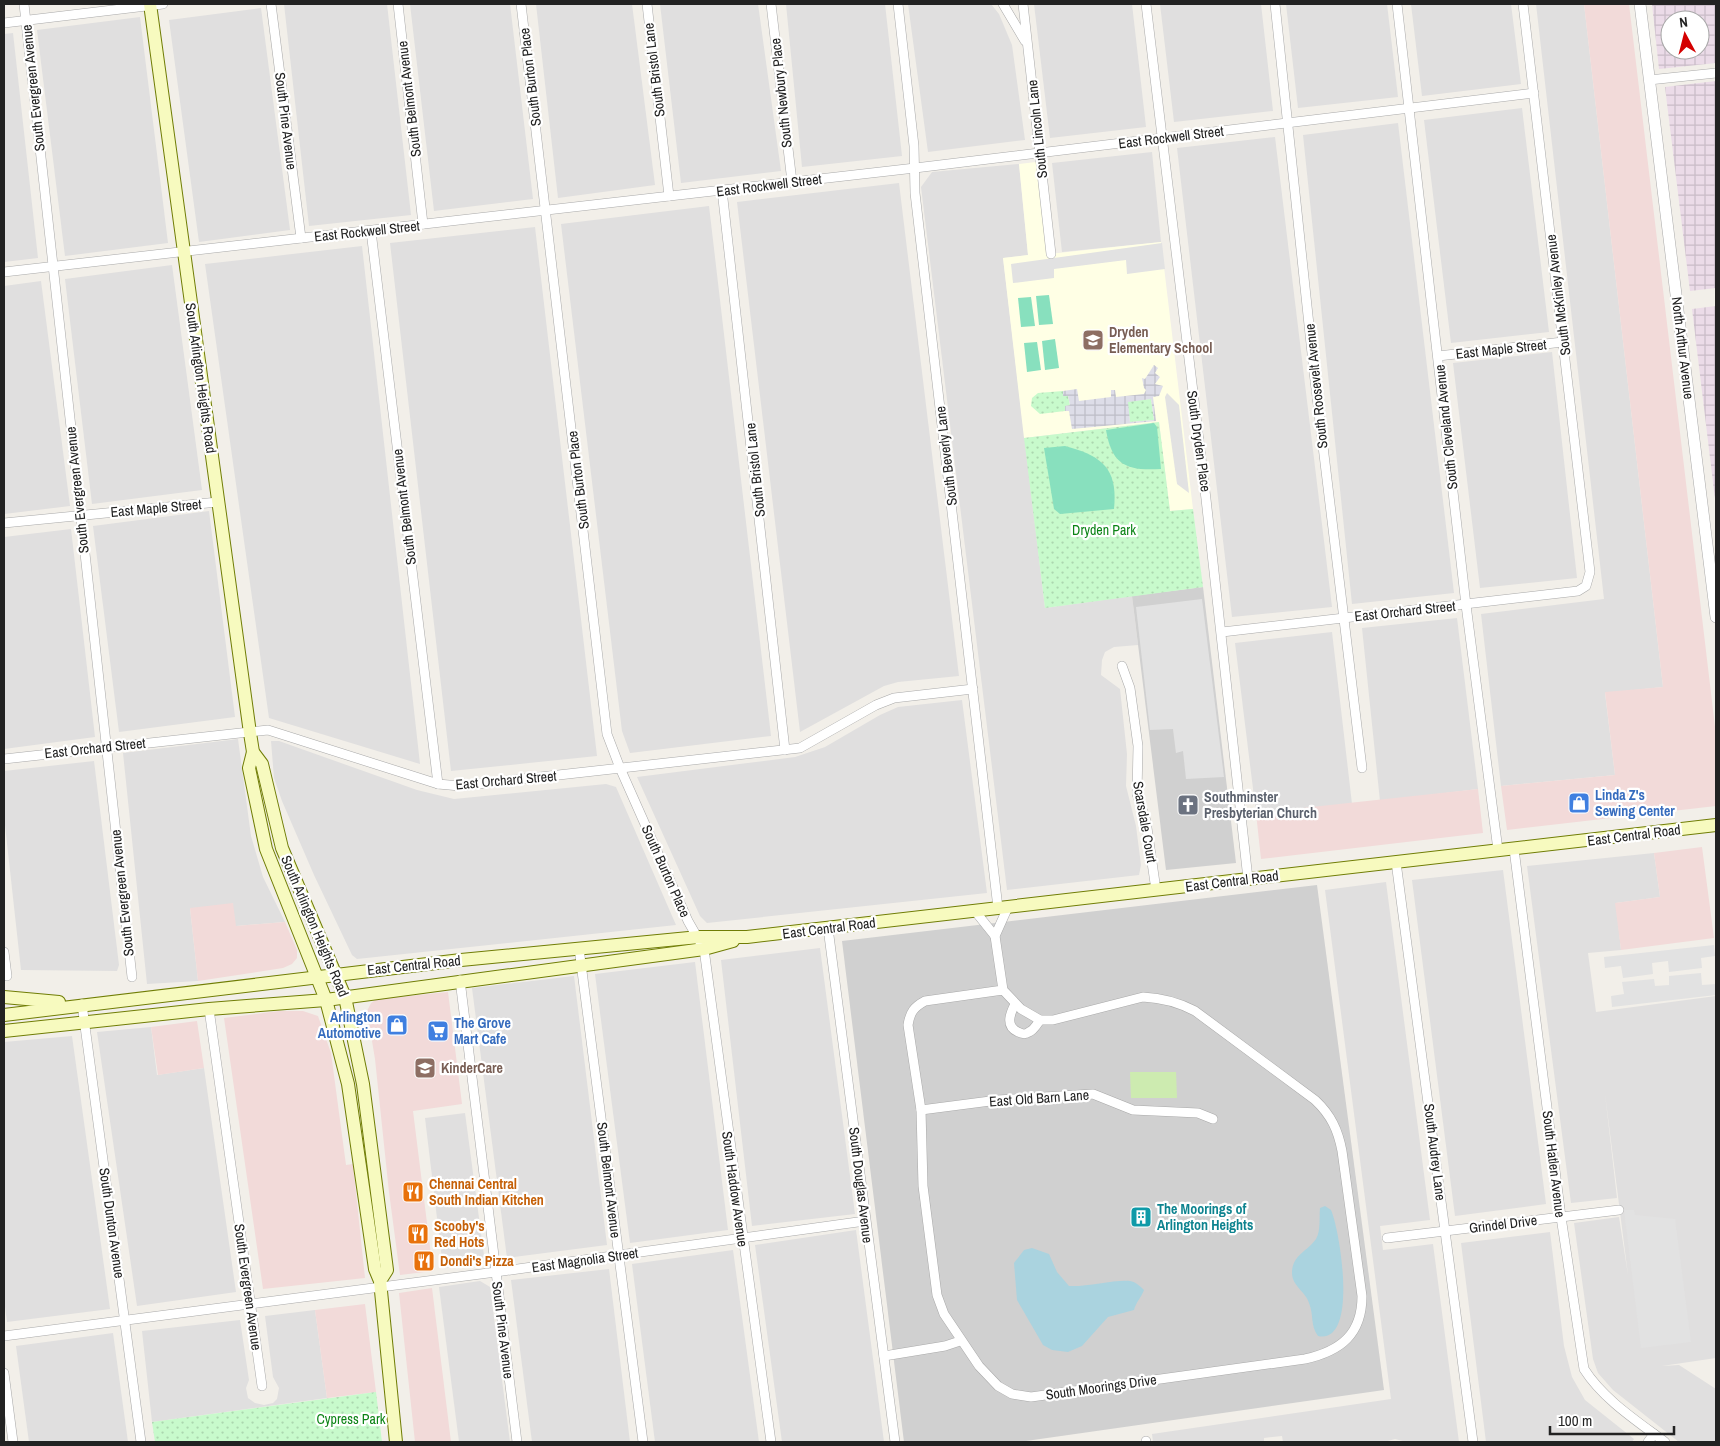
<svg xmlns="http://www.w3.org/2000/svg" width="1720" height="1446" viewBox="0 0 1720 1446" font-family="'Archivo Narrow',sans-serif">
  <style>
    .residential { fill: #e0dfdf }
    .commercial { fill: #f2dad9 }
    .industrial { fill: url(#industrial-grid); fill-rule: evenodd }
    .education { fill: #ffffe5 }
    .religious { fill: #d0d0d0 }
    .park { fill: url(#park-dots) }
    .garden { fill: #cdebb0 }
    .pitch { fill: #88e0be }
    .parking { fill: #e2e2e2 }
    .plaza { fill: url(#plaza-grid); fill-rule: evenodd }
    .water { fill: #aad3df }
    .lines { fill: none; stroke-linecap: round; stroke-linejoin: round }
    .minor-casing { stroke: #a9a9a9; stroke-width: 10 }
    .tertiary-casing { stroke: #a9a9a9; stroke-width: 12 }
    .secondary-casing { stroke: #707d05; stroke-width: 14 }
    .minor { stroke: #fff; stroke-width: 9 }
    .tertiary { stroke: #fff; stroke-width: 11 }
    .secondary { stroke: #f7fabf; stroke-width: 12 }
    .labels { text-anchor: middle; stroke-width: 4.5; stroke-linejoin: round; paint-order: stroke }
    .street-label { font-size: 14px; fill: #222; stroke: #fff }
    .education-label { font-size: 14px; font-weight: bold; fill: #785e54; stroke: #fff; text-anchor: start }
    .park-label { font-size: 14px; fill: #0c8416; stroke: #fff }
    .shop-label { font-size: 14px; font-weight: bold; fill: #366cbe; stroke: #fff; text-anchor: start }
    .worship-label { font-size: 14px; font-weight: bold; fill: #5b616d; stroke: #fff; text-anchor: start }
    .food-label { font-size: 14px; font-weight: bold; fill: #c56008; stroke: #fff; text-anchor: start }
    .culture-label { font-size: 14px; font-weight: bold; fill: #0d838f; stroke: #fff; text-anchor: start }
  </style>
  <defs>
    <pattern id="industrial-grid" width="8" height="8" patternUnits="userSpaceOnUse" patternTransform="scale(1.25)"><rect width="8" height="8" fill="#ebdbe8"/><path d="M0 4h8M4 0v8" fill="none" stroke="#c9bcc7"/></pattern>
    <pattern id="park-dots" width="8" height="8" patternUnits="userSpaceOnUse" patternTransform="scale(1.25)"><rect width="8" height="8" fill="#c8facc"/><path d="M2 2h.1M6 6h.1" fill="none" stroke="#acd6af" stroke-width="1.8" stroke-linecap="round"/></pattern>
    <pattern id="plaza-grid" width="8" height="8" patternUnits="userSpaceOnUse" patternTransform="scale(1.25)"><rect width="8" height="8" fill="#dddde8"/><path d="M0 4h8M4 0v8" fill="none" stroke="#bdbdc7"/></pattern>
  </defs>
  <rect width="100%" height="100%" fill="#f2efe9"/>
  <g class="residential">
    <path d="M284 4H387L411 215 309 226Z"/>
    <path d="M410 4H510L533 199 434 211Z"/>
    <path d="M536 4H632L655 185 558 198Z"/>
    <path d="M660 4H758L781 171 681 183Z"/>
    <path d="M786 4H885L902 156 802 167Z"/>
    <path d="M908 4H991L999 14 1012 45 1025 140 928 152Z"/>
    <path d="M1034 4H1132L1146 127 1050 138Z"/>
    <path d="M1160 4H1261L1273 111 1174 122Z"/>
    <path d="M1286 4H1387L1398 97 1298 108Z"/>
    <path d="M1411 4H1511L1521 84 1422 96Z"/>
    <path d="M1536 4H1584L1663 687 1605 693 1615 775 1501 786 1481 614 1604 599Z"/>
    <path d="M261 8 290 230 199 242 169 20Z"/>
    <path d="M140 17 168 243 65 256 37 30Z"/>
    <path d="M13 33 38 258 4 262V34Z"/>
    <path d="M1522 108 1549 332 1451 343 1424 120Z"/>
    <path d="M1398 123 1454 593 1352 604 1303 135Z"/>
    <path d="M1275 137 1332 607 1232 617 1177 148Z"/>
    <path d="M1152 152 1161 242 1062 252 1052 163Z"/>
    <path d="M1019 164 1028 255 1003 258 1045 608 1132 596 1138 645 1114 647 1105 652 1102 660 1101 675 1120 689 1127 754 1126 786 1136 826 1141 865 1139 875 1007 890 921 187 932 172Z"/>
    <path d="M899 183 959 676 898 682 884 686 800 732 737 202Z"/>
    <path d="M709 206 771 736 630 753 622 731 561 224Z"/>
    <path d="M535 227 597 756 451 771 390 243Z"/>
    <path d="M362 246 420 764 269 718 205 264Z"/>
    <path d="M172 265 202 490 92 504 65 279Z"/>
    <path d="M41 281 70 506 4 514V286Z"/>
    <path d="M1552 352 1577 578 1480 588 1453 363Z"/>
    <path d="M209 511 235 717 119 732 93 526Z"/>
    <path d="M71 529 95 737 4 749V537Z"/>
    <path d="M1457 618 1478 789 1380 801 1362 628Z"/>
    <path d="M1332 632 1352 804 1256 813 1235 643Z"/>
    <path d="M962 700 987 893 707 923 700 916 637 777 795 757 825 747 880 715 898 707Z"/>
    <path d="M238 739 251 836 263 877 285 922 236 926 190 908 198 981 147 984 123 753Z"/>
    <path d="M271 741H279L417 790 454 799 606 784 616 787 676 925 357 959 352 955 314 875 282 801 274 778Z"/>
    <path d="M94 761 119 965 117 971 21 970 4 816V771Z"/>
    <path d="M1654 853 1660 897 1616 903 1621 950 1588 953 1596 1012 1716 996V1358L1662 1366 1679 1365 1716 1389V1442H1679L1613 1390 1598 1373 1593 1359 1574 1223 1619 1217 1628 1275 1605 1094 1617 1198 1571 1203 1527 866Z"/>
    <path d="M1503 870 1546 1204 1455 1216 1412 880Z"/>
    <path d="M1386 882 1430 1220 1380 1226 1383 1250 1433 1244 1459 1442H1407L1395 1439 1384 1442H1283L1282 1436 1264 1438V1442H1153L1152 1434 1391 1399 1325 890Z"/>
    <path d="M820 948 855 1214 752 1226 721 960Z"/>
    <path d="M695 962 728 1230 630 1243 595 974Z"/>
    <path d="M574 976 607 1245 507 1258 472 988Z"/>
    <path d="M151 1027 157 1075 204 1068 236 1292 137 1306 97 1032Z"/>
    <path d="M72 1036 110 1309 7 1322 4 1299V1042Z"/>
    <path d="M465 1113 485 1263 443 1268 425 1118Z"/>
    <path d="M856 1230 884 1442H782L755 1245Z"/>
    <path d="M1550 1232 1564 1346 1572 1377 1585 1400 1634 1439 1632 1442H1486L1461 1243Z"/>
    <path d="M733 1250 759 1442H655L632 1264Z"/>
    <path d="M609 1269 630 1442H532L511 1280Z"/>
    <path d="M480 1281 490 1287 510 1442H459L439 1287Z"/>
    <path d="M315 1310 327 1398 152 1422 142 1331 240 1320 249 1380 246 1388 248 1398 255 1403 264 1405 273 1403 277 1399 279 1388 273 1377 265 1316Z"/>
    <path d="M113 1333 128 1442H29L16 1346Z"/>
  </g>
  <g class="commercial">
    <path d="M1584 4H1629L1716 735V806L1507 830 1501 786 1615 775 1605 692 1663 687Z"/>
    <path d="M1478 789 1483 833 1261 859 1256 813Z"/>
    <path d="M1702 847 1714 938 1621 950 1615 903 1660 897 1654 853Z"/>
    <path d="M233 903 236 926 285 922 297 950V958L292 964 283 968 198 981 190 908Z"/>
    <path d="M448 992 462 1104 413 1111 433 1271 400 1275 389 1192 375 1059 367 1011 371 1003 377 999Z"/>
    <path d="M279 1011H303L318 1016 331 1053 346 1165 353 1164 365 1278 263 1289 224 1018Z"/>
    <path d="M197 1021 204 1068 158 1075 151 1027Z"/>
    <path d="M432 1288 451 1442H415L399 1293Z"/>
    <path d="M365 1304 376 1392 327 1398 315 1310Z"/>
  </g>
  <g class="industrial">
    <path d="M1652 4H1716V63L1659 69ZM1670 20H1700V50H1670Z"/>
    <path d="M1716 81V288L1690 291 1665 87Z"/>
    <path d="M1716 306V507L1692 309Z"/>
  </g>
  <path class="education" d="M1036 162 1049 254 1161 242 1193 509 1170 511 1159 422 1024 438 1003 258 1028 255 1019 164Z"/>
  <g class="religious">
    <path d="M1203 587 1236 863 1166 870 1132 596Z"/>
    <path d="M1317 885 1384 1390 1019 1442H904L842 941Z"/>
  </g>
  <g class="park">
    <path d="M1063 391V396H1068L1070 405 1065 406V411L1040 414 1031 406 1032 398 1038 393Z"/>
    <path d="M1151 399 1154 420 1130 422 1127 401Z"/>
    <path d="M1159 422 1170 511 1193 509 1203 587 1045 608 1024 438Z"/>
    <path d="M376 1392 382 1442H155L152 1422Z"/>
  </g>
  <path class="garden" d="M1130 1072H1176L1177 1098H1131Z"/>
  <g class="pitch">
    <path d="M1049 295 1053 324 1039 325 1036 296Z"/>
    <path d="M1031 297 1035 326 1021 327 1018 298Z"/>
    <path d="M1055 339 1059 368 1045 370 1042 341Z"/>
    <path d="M1037 342 1041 370 1027 372 1024 343Z"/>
    <path d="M1154 423 1157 427 1161 469C1126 471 1112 465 1106 430Z"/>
    <path d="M1065 446C1102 456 1118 468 1114 509L1060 514 1054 509 1044 448Z"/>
  </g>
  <g class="parking">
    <path d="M1162 243 1165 269 1127 274 1126 260 1054 269V278L1013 283 1011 264Z"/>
    <path d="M1167 393 1179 405 1189 493 1177 484 1165 397Z"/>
    <path d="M1202 599 1224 777 1186 779 1183 751 1176 753 1173 729 1150 730 1136 607Z"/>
    <path d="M1714 945 1715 956 1701 958 1702 968 1669 972 1668 961 1652 963 1653 974 1623 978 1621 966 1605 968 1604 957Z"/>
    <path d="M1701 973 1702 985 1716 984V995L1612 1007 1611 996 1624 994 1622 982 1654 979 1655 986 1669 985V976Z"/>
    <path d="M1624 1210H1634L1635 1215 1675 1219 1691 1342 1641 1348Z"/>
  </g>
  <path class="plaza" d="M1154 365 1158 368 1155 373 1160 377 1155 384 1163 386 1159 396 1153 397 1156 421 1072 429 1069 411H1065V406L1070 405 1068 396H1063V391L1077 389 1079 401 1111 397V390H1115L1116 397 1144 394 1146 390 1144 388 1142 378 1145 379ZM1151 399 1154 420 1130 422 1128 402Z"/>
  <g class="water">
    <path d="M1325 1206 1331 1210C1340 1230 1359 1345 1318 1336 1310 1325 1314 1315 1309 1303 1306 1292 1292 1286 1292 1273 1292 1255 1308 1251 1316 1239 1321 1231 1319 1217 1320 1208Z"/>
    <path d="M1032 1248 1049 1254 1057 1272 1069 1286C1087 1287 1117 1279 1130 1281 1136 1282 1140 1286 1144 1290 1141 1298 1136 1302 1134 1310L1108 1317 1082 1346 1068 1352 1052 1350 1043 1345 1017 1300 1014 1263 1024 1250Z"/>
  </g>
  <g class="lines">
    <g class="minor-casing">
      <g id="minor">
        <path d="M24 4 132 977"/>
        <path d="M271 4 301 238"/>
        <path d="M398 4 423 224"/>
        <path d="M521 4 607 734 620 768 688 921 704 949 771 1442"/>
        <path d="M647 4 669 196"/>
        <path d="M771 4 792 182"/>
        <path d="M898 4 914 146 915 193 998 908"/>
        <path d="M1003 4 1025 41"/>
        <path d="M1023 4 1051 254"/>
        <path d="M1146 4 1206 499 1248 879"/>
        <path d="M1275 4 1314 372 1362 768"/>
        <path d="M1397 4 1466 605 1498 850"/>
        <path d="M4 23 163 4"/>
        <path d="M1649 80 1716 73"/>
        <path d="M722 190 785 750"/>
        <path d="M371 231 438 784"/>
        <path d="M4 272 915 168 1534 93"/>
        <path d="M1438 356 1563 342"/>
        <path d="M4 523 218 502"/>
        <path d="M1222 632 1578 591 1586 586 1590 572 1523 4"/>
        <path d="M1122 666 1130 688 1138 746 1137 794 1146 821 1156 890"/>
        <path d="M4 759 268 730 438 784 460 786 800 748 876 705 894 698 973 689"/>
        <path d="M1514 849 1561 1217 1584 1369C1603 1399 1637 1421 1665 1442"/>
        <path d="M1396 862 1473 1442"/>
        <path d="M975 911 995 936"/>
        <path d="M828 928 895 1442"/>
        <path d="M579 948 643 1442"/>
        <path d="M4 952 7 976"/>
        <path d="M460 980 517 1442"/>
        <path d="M1003 990 925 1001C914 1007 910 1012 908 1025L921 1110 923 1186 937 1295 944 1314 979 1366 998 1386 1012 1394 1031 1397 1305 1359C1341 1351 1362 1334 1362 1296L1342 1151C1338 1130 1331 1115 1315 1100L1195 1011C1178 1002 1162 998 1143 997L1053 1020H1040L1021 1009 1003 990 995 936 1008 907"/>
        <path d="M82 1004 141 1442"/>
        <path d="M1015 1004C1010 1014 1005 1026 1018 1032 1022 1034 1025 1035 1029 1032 1034 1030 1037 1024 1040 1020"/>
        <path d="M209 1009 262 1386"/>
        <path d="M921 1110 998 1100 1093 1094 1133 1110 1198 1113 1213 1119"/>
        <path d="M1387 1238 1619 1210"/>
        <path d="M4 1336 496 1272 865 1221"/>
        <path d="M884 1356 945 1346 960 1341"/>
        <path d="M4 1373 13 1442"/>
        <path d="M1146 1441V1442"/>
        <path d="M1648 1442 1654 1434"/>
      </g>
    </g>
    <g class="tertiary-casing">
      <path id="tertiary" d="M1640 4 1716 617"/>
    </g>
    <g class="secondary-casing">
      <g id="secondary">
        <path d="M150 4 250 733 253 752 262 764 282 848 345 997 363 1084 387 1270 380 1281"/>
        <path d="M253 752 249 768 266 849 326 1000 348 1084 375 1269 380 1281 396 1442"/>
        <path d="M4 997 59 1002"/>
        <path d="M4 1015 461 960 699 937H747L1716 825"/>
        <path d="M4 1031 209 1009 326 1000 704 949 733 941"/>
      </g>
    </g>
    <use href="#minor" class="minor"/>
    <use href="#tertiary" class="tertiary"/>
    <use href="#secondary" class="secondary"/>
  </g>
  <defs>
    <g id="school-square" transform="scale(1.125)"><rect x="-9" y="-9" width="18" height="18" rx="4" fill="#8d6e63" stroke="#fff"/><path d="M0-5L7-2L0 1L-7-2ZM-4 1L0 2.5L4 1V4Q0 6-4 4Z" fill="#fff"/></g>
    <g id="shop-square" transform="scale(1.125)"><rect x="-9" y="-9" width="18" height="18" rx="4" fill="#3f7fe0" stroke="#fff"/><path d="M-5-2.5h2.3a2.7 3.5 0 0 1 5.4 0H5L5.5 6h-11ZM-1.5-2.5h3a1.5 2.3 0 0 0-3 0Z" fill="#fff"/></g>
    <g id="church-square" transform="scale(1.125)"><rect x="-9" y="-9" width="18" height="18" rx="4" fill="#6b7280" stroke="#fff"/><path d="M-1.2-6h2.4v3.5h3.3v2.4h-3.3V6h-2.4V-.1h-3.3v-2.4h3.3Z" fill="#fff"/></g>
    <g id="supermarket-square" transform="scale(1.125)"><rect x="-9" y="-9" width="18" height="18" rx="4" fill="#3f7fe0" stroke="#fff"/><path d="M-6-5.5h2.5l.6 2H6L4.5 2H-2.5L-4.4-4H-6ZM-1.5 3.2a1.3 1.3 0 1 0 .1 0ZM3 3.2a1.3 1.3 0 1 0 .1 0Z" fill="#fff"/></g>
    <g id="restaurant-square" transform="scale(1.125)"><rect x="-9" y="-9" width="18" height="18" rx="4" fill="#e8710a" stroke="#fff"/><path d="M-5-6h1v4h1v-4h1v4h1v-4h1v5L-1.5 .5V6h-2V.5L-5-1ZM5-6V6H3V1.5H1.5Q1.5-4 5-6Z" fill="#fff"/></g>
    <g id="building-square" transform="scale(1.125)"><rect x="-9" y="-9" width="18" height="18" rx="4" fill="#0f9aa8" stroke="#fff"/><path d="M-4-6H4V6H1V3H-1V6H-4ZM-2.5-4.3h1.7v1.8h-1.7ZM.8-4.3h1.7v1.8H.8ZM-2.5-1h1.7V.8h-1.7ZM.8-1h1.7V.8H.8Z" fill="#fff"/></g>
  </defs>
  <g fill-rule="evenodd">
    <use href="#school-square" x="1093" y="340"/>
    <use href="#shop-square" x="1579" y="803"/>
    <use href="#church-square" x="1188" y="805"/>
    <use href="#shop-square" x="397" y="1025"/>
    <use href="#supermarket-square" x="438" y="1031"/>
    <use href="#school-square" x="425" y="1068"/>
    <use href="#restaurant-square" x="413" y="1192"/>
    <use href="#building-square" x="1141" y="1217"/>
    <use href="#restaurant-square" x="418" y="1234"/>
    <use href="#restaurant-square" x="424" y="1261"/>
  </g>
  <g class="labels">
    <g class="street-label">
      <text transform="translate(654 70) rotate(-97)" y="5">South Bristol Lane</text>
      <text transform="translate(530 77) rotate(-97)" y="5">South Burton Place</text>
      <text transform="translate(33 88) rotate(-96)" y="5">South Evergreen Avenue</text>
      <text transform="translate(781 93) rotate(-96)" y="5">South Newbury Place</text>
      <text transform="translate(409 99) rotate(-97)" y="5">South Belmont Avenue</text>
      <text transform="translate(286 121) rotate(83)" y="5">South Pine Avenue</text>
      <text transform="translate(1037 129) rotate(-96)" y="5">South Lincoln Lane</text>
      <text transform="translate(1171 137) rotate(-7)" y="5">East Rockwell Street</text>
      <text transform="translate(769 185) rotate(-7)" y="5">East Rockwell Street</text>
      <text transform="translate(367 231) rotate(-6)" y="5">East Rockwell Street</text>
      <text transform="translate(1558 295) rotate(-97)" y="5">South McKinley Avenue</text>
      <text transform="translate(1683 348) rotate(83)" y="5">North Arthur Avenue</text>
      <text transform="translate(1501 349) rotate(-6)" y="5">East Maple Street</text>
      <text transform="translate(201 378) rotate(82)" y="5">South Arlington Heights Road</text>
      <text transform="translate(1316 386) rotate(-96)" y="5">South Roosevelt Avenue</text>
      <text transform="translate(1446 427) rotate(-96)" y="5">South Cleveland Avenue</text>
      <text transform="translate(1199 441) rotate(82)" y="5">South Dryden Place</text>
      <text transform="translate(946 456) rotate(-97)" y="5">South Beverly Lane</text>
      <text transform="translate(755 470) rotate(-96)" y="5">South Bristol Lane</text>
      <text transform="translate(578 480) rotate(-97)" y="5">South Burton Place</text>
      <text transform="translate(77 490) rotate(-96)" y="5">South Evergreen Avenue</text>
      <text transform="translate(404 507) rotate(-97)" y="5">South Belmont Avenue</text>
      <text transform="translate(156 508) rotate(-5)" y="5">East Maple Street</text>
      <text transform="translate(1405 611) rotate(-6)" y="5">East Orchard Street</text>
      <text transform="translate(95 748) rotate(-6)" y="5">East Orchard Street</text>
      <text transform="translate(506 780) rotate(-5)" y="5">East Orchard Street</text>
      <text transform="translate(1145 822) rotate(80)" y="5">Scarsdale Court</text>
      <text transform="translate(1634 835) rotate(-7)" y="5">East Central Road</text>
      <text transform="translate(666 871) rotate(66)" y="5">South Burton Place</text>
      <text transform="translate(1232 881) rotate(-7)" y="5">East Central Road</text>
      <text transform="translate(122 893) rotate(-96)" y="5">South Evergreen Avenue</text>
      <text transform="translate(315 926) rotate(67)" y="5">South Arlington Heights Road</text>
      <text transform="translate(829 928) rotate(-7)" y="5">East Central Road</text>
      <text transform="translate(414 965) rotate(-6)" y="5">East Central Road</text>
      <text transform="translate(1039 1098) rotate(-4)" y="5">East Old Barn Lane</text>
      <text transform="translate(1435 1152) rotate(83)" y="5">South Audrey Lane</text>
      <text transform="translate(1554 1164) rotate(83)" y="5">South Hatlen Avenue</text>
      <text transform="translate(609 1180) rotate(83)" y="5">South Belmont Avenue</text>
      <text transform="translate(861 1185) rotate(83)" y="5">South Douglas Avenue</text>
      <text transform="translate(735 1189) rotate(82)" y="5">South Haddow Avenue</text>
      <text transform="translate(112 1223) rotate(82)" y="5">South Dunton Avenue</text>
      <text transform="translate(1503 1224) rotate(-7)" y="5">Grindel Drive</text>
      <text transform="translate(585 1260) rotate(-8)" y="5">East Magnolia Street</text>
      <text transform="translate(248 1287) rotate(82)" y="5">South Evergreen Avenue</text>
      <text transform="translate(503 1330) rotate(83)" y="5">South Pine Avenue</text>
      <text transform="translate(1101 1387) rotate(-8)" y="5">South Moorings Drive</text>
    </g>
    <g class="education-label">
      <text x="1109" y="337">Dryden<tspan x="1109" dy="16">Elementary School</tspan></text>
      <text x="441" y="1073">KinderCare</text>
    </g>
    <g class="park-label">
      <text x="1104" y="535">Dryden Park</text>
      <text x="351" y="1424">Cypress Park</text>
    </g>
    <g class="shop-label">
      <text x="1595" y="800">Linda Z's<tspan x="1595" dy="16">Sewing Center</tspan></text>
      <text x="381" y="1022" text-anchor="end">Arlington<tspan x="381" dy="16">Automotive</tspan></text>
      <text x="454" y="1028">The Grove<tspan x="454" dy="16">Mart Cafe</tspan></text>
    </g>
    <g class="worship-label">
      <text x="1204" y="802">Southminster<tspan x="1204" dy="16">Presbyterian Church</tspan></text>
    </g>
    <g class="food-label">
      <text x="429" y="1189">Chennai Central<tspan x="429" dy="16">South Indian Kitchen</tspan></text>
      <text x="434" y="1231">Scooby's<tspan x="434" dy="16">Red Hots</tspan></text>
      <text x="440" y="1266">Dondi's Pizza</text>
    </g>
    <g class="culture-label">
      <text x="1157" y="1214">The Moorings of<tspan x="1157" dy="16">Arlington Heights</tspan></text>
    </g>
  </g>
  <rect width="1720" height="1446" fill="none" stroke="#222222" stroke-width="10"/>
  <g transform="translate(1685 35) rotate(353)"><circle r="24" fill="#ffffff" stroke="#a7a7a7"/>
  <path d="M0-4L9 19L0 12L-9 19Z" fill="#d40000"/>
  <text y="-8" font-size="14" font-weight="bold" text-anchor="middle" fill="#222222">N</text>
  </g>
  <path d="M1550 1426v8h124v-8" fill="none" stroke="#222222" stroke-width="2.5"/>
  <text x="1558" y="1426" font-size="15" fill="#222222" stroke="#ffffff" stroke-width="4" paint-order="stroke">100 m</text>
</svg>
